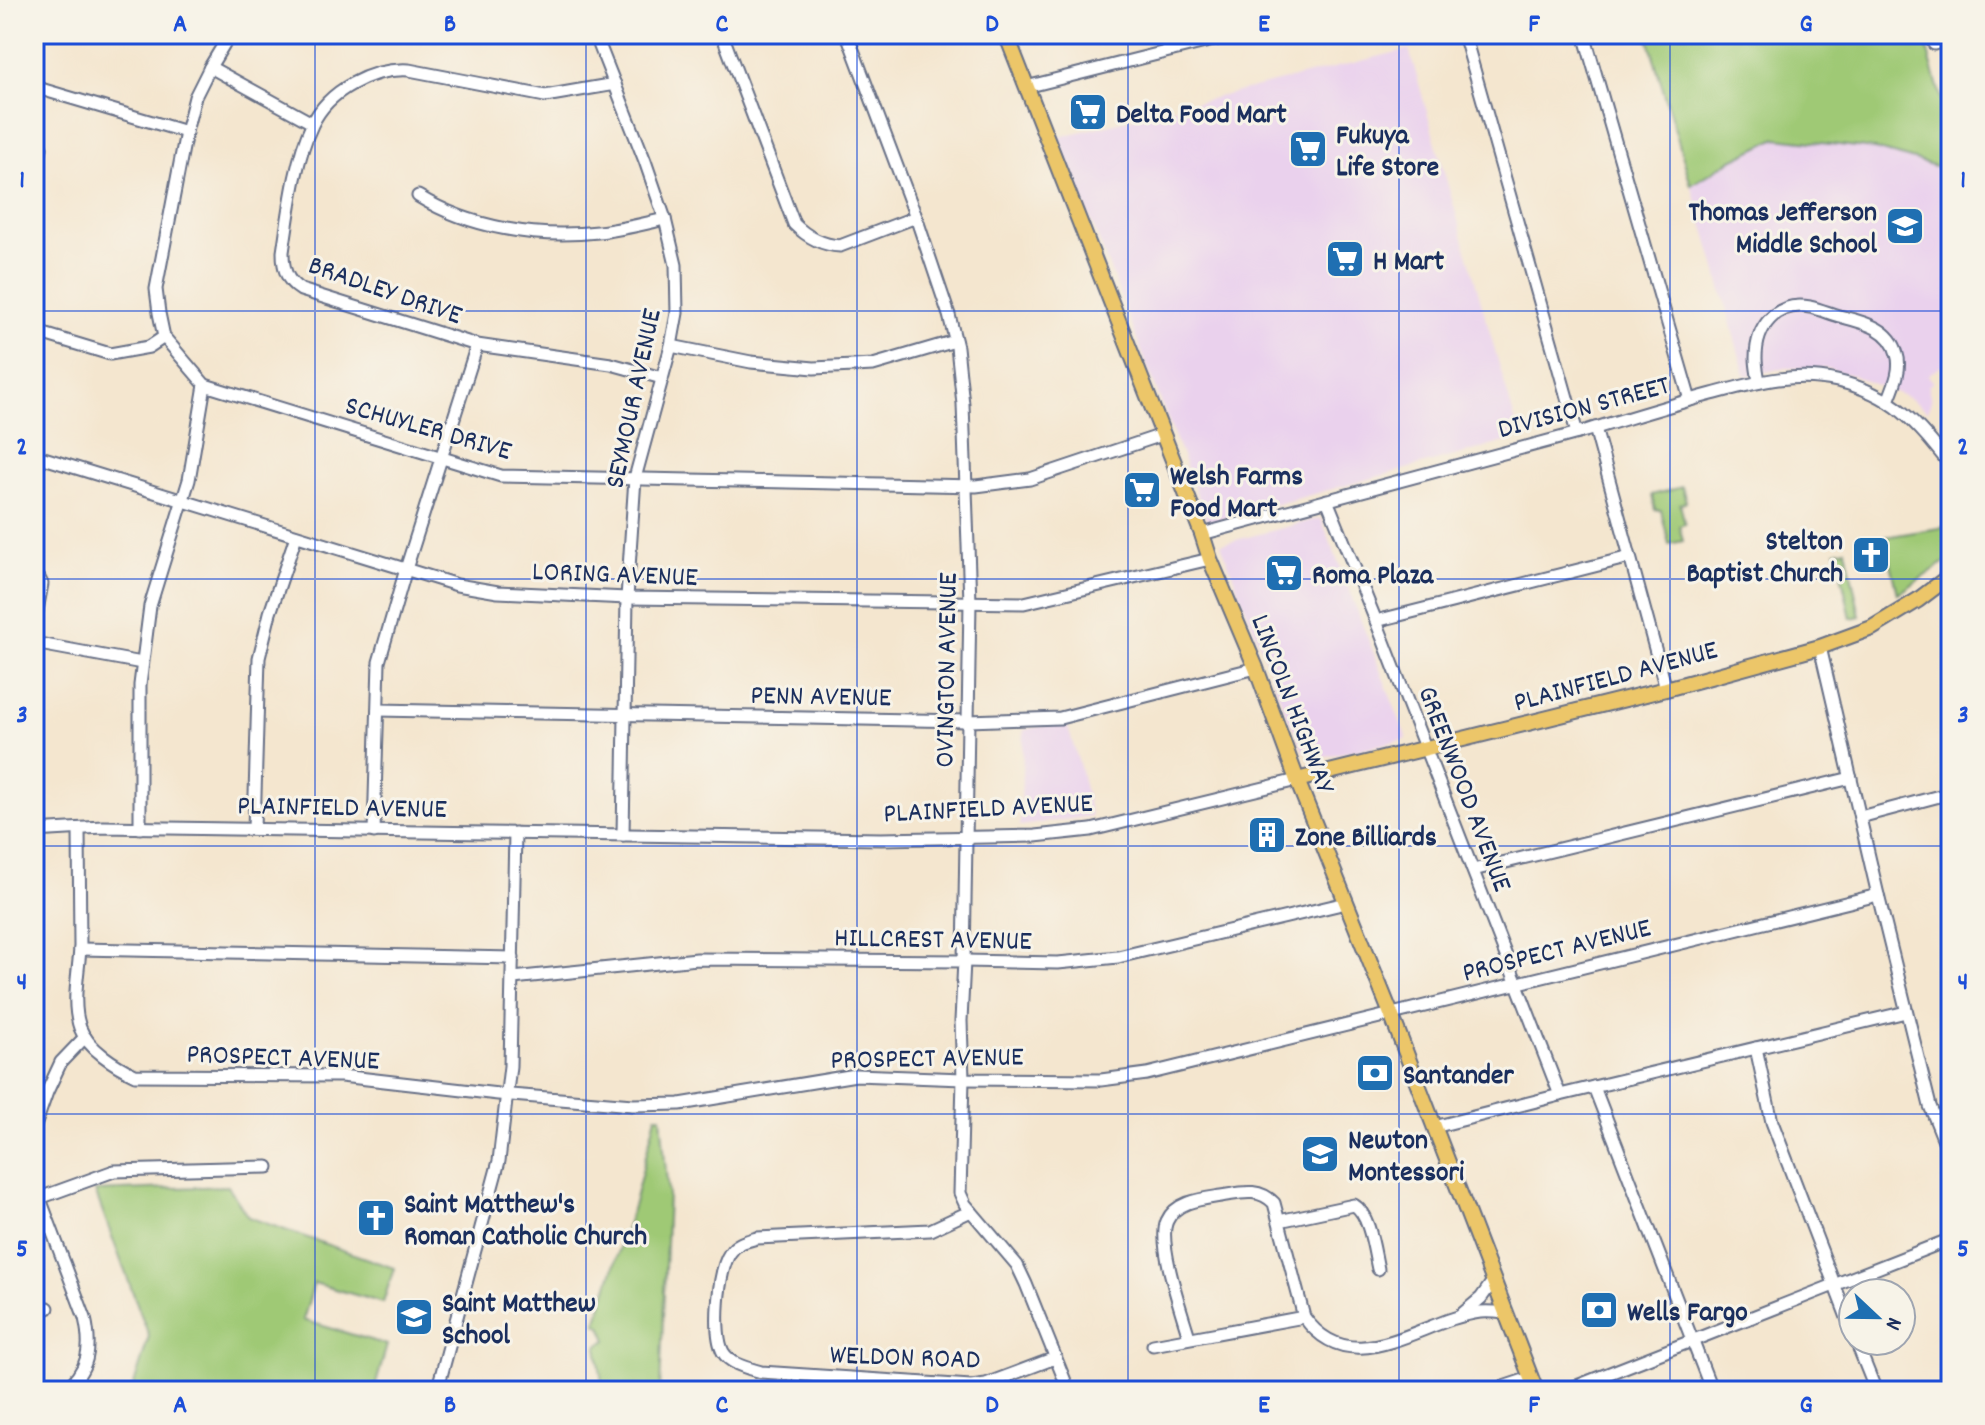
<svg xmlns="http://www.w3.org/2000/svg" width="1985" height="1425" viewBox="0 0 1985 1425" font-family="Dekko,sans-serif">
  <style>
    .built { fill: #ead1ed }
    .green { fill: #9fc975; stroke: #5d7c6a; stroke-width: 2 }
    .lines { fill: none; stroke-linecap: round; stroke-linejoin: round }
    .minor-casing { stroke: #676f86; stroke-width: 15 }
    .major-casing { stroke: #676f86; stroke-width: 18 }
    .minor { stroke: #fff; stroke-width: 11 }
    .major { stroke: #ecc669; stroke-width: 14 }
    .grid { fill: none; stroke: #1d4ed8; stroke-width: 2; stroke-opacity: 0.55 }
    .labels { text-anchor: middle; stroke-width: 6; stroke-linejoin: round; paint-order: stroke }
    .poi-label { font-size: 28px; font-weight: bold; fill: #1b2f5e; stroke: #f7f3e8; text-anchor: start }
    .street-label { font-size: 28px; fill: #1b2f5e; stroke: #f7f3e8 }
    .neatline { fill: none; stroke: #1d4ed8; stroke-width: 3 }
    .grid-label { font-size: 26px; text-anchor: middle; font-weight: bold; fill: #1d4ed8 }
  </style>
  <rect width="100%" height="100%" fill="#f7f3e8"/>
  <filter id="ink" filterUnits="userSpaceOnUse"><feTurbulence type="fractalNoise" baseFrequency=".0125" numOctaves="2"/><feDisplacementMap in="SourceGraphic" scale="16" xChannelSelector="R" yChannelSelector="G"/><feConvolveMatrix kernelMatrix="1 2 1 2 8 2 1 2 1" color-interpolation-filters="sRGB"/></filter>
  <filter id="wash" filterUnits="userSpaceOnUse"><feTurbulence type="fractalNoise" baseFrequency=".006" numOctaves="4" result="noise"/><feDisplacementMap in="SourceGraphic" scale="32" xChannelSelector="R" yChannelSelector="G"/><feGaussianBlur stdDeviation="1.8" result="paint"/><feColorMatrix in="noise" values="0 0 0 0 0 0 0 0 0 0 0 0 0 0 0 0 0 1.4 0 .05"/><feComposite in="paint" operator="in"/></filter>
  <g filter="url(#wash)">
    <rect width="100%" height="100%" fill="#f4e6cf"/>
    <g class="built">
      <path d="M1409 49 1520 438 1208 523 1059 137Z"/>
      <path d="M1777 138 1875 149 1942 168 1951 156V358L1928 375 1933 382 1928 386 1931 401 1927 411 1909 398 1852 375 1826 368H1786L1745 376 1707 236 1691 185 1732 160Z"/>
      <path d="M1321 518 1407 739 1322 757 1304 752 1284 708 1221 544Z"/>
      <path d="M1066 721 1080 767 1091 816 1020 826 1024 730Z"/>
    </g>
    <g class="green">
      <path d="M1647 34H1923L1951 134V156L1943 168 1875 149 1777 138 1732 160 1691 185Z"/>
      <path d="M1682 487 1686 502 1680 504 1685 524 1679 526 1683 541 1669 544 1661 510H1655L1652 495Z"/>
      <path d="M1951 526V558L1898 594 1885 537Z"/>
      <path d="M1846 549 1860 616 1851 618 1836 551Z"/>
      <path d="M656 1116H661L668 1194 660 1391H603L597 1346 607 1340 601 1326 596 1323 634 1203Z"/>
      <path d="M228 1186 248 1217 394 1268 383 1303 314 1283 303 1320 387 1345 374 1391H132L149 1336 95 1191Z"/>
    </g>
  </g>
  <g filter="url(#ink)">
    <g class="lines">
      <g class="minor-casing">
        <g id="minor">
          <path d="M230 34 210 67 195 97 186 132 156 289 159 313 164 337 205 385 501 476 976 486 1030 479 1162 435"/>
          <path d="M595 34 645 161 665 219 676 265 677 313 671 346 635 478 627 598 623 835"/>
          <path d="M722 34 794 224C807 237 822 245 840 246L916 217"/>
          <path d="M847 34 916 217 949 315 957 347 963 404 970 602 964 961 961 1021 963 1079 960 1193 965 1204 1017 1265 1026 1284 1069 1391"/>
          <path d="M1464 34 1577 433"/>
          <path d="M1584 34 1690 400"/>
          <path d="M1934 44 1951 39"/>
          <path d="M210 67 312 123"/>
          <path d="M615 84 545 96 409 70C372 68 328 90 312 125 295 160 289 213 283 252 283 268 286 281 301 290L477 345 611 364 662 378"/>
          <path d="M34 87 186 132"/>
          <path d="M1026 87 1237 34"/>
          <path d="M34 180 41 148"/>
          <path d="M418 196C470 228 537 239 598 232 620 230 643 224 665 219"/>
          <path d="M34 331 110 354 149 347 164 337"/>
          <path d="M671 346 751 362 814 368 873 365 955 341"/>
          <path d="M1759 382C1758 374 1756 366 1756 358 1756 327 1776 301 1810 307 1819 309 1829 313 1839 316 1862 322 1890 327 1897 354 1902 369 1894 386 1888 401"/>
          <path d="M1595 428 1666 689"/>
          <path d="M34 455 457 585 498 592 627 598 1024 603 1210 559"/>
          <path d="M1327 500 1376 621 1560 1095"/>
          <path d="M1202 534C1327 500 1452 466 1578 433 1623 420 1667 406 1712 394 1754 383 1794 371 1837 381 1894 394 1917 423 1951 466"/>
          <path d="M1376 621 1630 557"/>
          <path d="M34 627 42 584 39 578"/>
          <path d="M34 643 142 663"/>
          <path d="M1820 647 1878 895 1930 1106 1951 1158"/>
          <path d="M378 710 968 721 1060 718 1256 668"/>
          <path d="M1860 817 1951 793"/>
          <path d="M140 828V685L150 606 189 480 205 385"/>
          <path d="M79 829C79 868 80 908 80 947 79 973 71 1002 80 1028 88 1049 116 1066 135 1075L341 1076 498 1094 633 1105 680 1104 856 1075 963 1079 1101 1080 1147 1074 1878 895"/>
          <path d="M254 829 259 658 270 613 296 536"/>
          <path d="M34 831 103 827 881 839 1035 836 1091 830 1297 780"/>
          <path d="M374 832 379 662 406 569 477 345"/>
          <path d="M1473 870 1851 778"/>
          <path d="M80 949 513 958"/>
          <path d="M513 978 697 959 964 961 1058 963 1118 957 1346 903"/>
          <path d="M1756 1048 1772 1122 1853 1333"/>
          <path d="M1594 1087 1712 1391"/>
          <path d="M1434 1127 1560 1095 1906 1012"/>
          <path d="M34 1129 47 1092 61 1062 85 1037"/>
          <path d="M34 1183 85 1318C92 1349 89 1371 63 1391"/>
          <path d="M34 1200 114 1171 268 1167"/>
          <path d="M971 1211 930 1230 757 1238C746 1241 736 1243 730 1253 718 1270 713 1334 723 1352 730 1364 748 1368 761 1372L971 1386 986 1384 1055 1358"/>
          <path d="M1279 1221 1354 1205C1370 1214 1374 1252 1378 1269"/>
          <path d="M34 1313 48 1308"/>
          <path d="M1462 1314 1481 1298 1493 1281"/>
          <path d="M1189 1337C1182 1313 1157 1242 1167 1221 1176 1201 1202 1199 1221 1196 1241 1193 1258 1187 1274 1203L1304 1317C1352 1384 1420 1320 1480 1312 1488 1311 1497 1312 1505 1313"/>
          <path d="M1856 1341 1876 1391"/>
          <path d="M1153 1345 1304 1317"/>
          <path d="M437 1391 499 1161 510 1066 515 833"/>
          <path d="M1491 1391 1530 1378"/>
          <path d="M1564 1391 1951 1239"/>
        </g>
      </g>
      <g class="major-casing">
        <g id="major">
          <path d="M1006 34 1202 534 1210 559 1256 668 1297 780 1391 1014 1536 1391"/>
          <path d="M1297 780 1666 689 1820 647 1872 628 1918 600 1951 575"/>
        </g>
      </g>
      <use href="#minor" class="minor"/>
      <use href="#major" class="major"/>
    </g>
  </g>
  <path class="grid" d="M315 34V1391M586 34V1391M857 34V1391M1128 34V1391M1399 34V1391M1670 34V1391M34 311H1951M34 579H1951M34 846H1951M34 1114H1951"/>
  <defs>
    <g id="supermarket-square" transform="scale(2)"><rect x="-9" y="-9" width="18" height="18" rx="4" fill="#1f6fb2" stroke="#f7f3e8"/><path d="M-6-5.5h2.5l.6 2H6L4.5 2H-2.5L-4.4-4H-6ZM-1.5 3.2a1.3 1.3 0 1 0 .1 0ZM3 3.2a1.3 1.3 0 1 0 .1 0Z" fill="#fff"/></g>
    <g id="school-square" transform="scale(2)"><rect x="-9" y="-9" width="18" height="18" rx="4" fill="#1f6fb2" stroke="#f7f3e8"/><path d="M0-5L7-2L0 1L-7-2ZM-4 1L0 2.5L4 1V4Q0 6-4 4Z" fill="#fff"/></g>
    <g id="church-square" transform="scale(2)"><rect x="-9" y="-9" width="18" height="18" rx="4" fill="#1f6fb2" stroke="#f7f3e8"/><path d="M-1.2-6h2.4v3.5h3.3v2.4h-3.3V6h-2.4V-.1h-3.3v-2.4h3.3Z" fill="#fff"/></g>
    <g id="building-square" transform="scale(2)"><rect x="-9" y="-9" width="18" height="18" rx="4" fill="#1f6fb2" stroke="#f7f3e8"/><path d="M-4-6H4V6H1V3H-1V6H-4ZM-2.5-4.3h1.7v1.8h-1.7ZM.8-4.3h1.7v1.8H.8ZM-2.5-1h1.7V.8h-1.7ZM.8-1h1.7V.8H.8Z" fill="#fff"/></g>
    <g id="bank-square" transform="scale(2)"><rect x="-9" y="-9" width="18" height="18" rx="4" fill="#1f6fb2" stroke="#f7f3e8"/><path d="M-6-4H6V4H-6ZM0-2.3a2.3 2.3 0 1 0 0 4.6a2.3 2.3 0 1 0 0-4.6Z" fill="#fff"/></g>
  </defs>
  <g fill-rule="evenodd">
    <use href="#supermarket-square" x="1088" y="112"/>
    <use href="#supermarket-square" x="1308" y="149"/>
    <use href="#school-square" x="1905" y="226"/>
    <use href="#supermarket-square" x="1345" y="259"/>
    <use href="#supermarket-square" x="1142" y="490"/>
    <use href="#church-square" x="1871" y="555"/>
    <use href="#supermarket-square" x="1284" y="573"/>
    <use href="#building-square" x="1267" y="835"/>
    <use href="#bank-square" x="1375" y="1073"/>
    <use href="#school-square" x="1320" y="1154"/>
    <use href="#church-square" x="376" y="1218"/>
    <use href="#bank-square" x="1599" y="1310"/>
    <use href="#school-square" x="414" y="1317"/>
  </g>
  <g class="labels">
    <g class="poi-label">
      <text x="1116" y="122">Delta Food Mart</text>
      <text x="1336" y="143">Fukuya<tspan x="1336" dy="32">Life Store</tspan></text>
      <text x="1877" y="220" text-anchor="end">Thomas Jefferson<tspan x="1877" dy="32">Middle School</tspan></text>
      <text x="1373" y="269">H Mart</text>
      <text x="1170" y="484">Welsh Farms<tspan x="1170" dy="32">Food Mart</tspan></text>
      <text x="1843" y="549" text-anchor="end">Stelton<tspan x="1843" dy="32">Baptist Church</tspan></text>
      <text x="1312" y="583">Roma Plaza</text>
      <text x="1295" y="845">Zone Billiards</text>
      <text x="1403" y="1083">Santander</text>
      <text x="1348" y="1148">Newton<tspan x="1348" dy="32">Montessori</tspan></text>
      <text x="404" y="1212">Saint Matthew's<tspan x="404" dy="32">Roman Catholic Church</tspan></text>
      <text x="442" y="1311">Saint Matthew<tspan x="442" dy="32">School</tspan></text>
      <text x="1627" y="1320">Wells Fargo</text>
    </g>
    <g class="street-label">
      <text transform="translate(386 288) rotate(19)" y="10">BRADLEY DRIVE</text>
      <text transform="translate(631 398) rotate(-78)" y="10">SEYMOUR AVENUE</text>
      <text transform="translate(1583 405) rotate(-15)" y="10">DIVISION STREET</text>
      <text transform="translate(429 426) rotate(16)" y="10">SCHUYLER DRIVE</text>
      <text transform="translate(615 572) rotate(2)" y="10">LORING AVENUE</text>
      <text transform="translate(944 670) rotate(-89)" y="10">OVINGTON AVENUE</text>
      <text transform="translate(1615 674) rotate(-15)" y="10">PLAINFIELD AVENUE</text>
      <text transform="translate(821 694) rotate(1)" y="10">PENN AVENUE</text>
      <text transform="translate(1295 703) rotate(69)" y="10">LINCOLN HIGHWAY</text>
      <text transform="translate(1467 788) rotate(69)" y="10">GREENWOOD AVENUE</text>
      <text transform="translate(342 805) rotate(1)" y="10">PLAINFIELD AVENUE</text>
      <text transform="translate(988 806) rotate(-3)" y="10">PLAINFIELD AVENUE</text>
      <text transform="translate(933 937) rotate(1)" y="10">HILLCREST AVENUE</text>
      <text transform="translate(1556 948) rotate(-14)" y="10">PROSPECT AVENUE</text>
      <text transform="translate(283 1055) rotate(2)" y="10">PROSPECT AVENUE</text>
      <text transform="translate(927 1056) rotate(-1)" y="10">PROSPECT AVENUE</text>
      <text transform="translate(905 1355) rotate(2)" y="10">WELDON ROAD</text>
    </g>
  </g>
  <rect width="1985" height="1425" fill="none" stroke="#f7f3e8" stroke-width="88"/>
  <g transform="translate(1877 1317) rotate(112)"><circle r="38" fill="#f7f3e8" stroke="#9fa5b1" stroke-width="2"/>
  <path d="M0-6L14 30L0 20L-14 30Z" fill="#1f6fb2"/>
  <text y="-12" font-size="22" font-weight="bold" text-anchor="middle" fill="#1b2f5e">N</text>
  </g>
  <rect x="44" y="44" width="1897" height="1337" class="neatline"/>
  <g class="grid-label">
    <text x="180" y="31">A</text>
    <text x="450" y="31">B</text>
    <text x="722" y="31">C</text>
    <text x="992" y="31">D</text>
    <text x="1264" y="31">E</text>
    <text x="1534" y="31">F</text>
    <text x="1806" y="31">G</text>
    <text x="22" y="187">1</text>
    <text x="1963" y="187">1</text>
    <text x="22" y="454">2</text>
    <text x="1963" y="454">2</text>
    <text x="22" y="722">3</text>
    <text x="1963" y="722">3</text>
    <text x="22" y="989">4</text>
    <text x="1963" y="989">4</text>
    <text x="22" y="1256">5</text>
    <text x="1963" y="1256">5</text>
    <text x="180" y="1412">A</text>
    <text x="450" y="1412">B</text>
    <text x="722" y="1412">C</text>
    <text x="992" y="1412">D</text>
    <text x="1264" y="1412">E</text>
    <text x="1534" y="1412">F</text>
    <text x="1806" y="1412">G</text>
  </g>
</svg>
